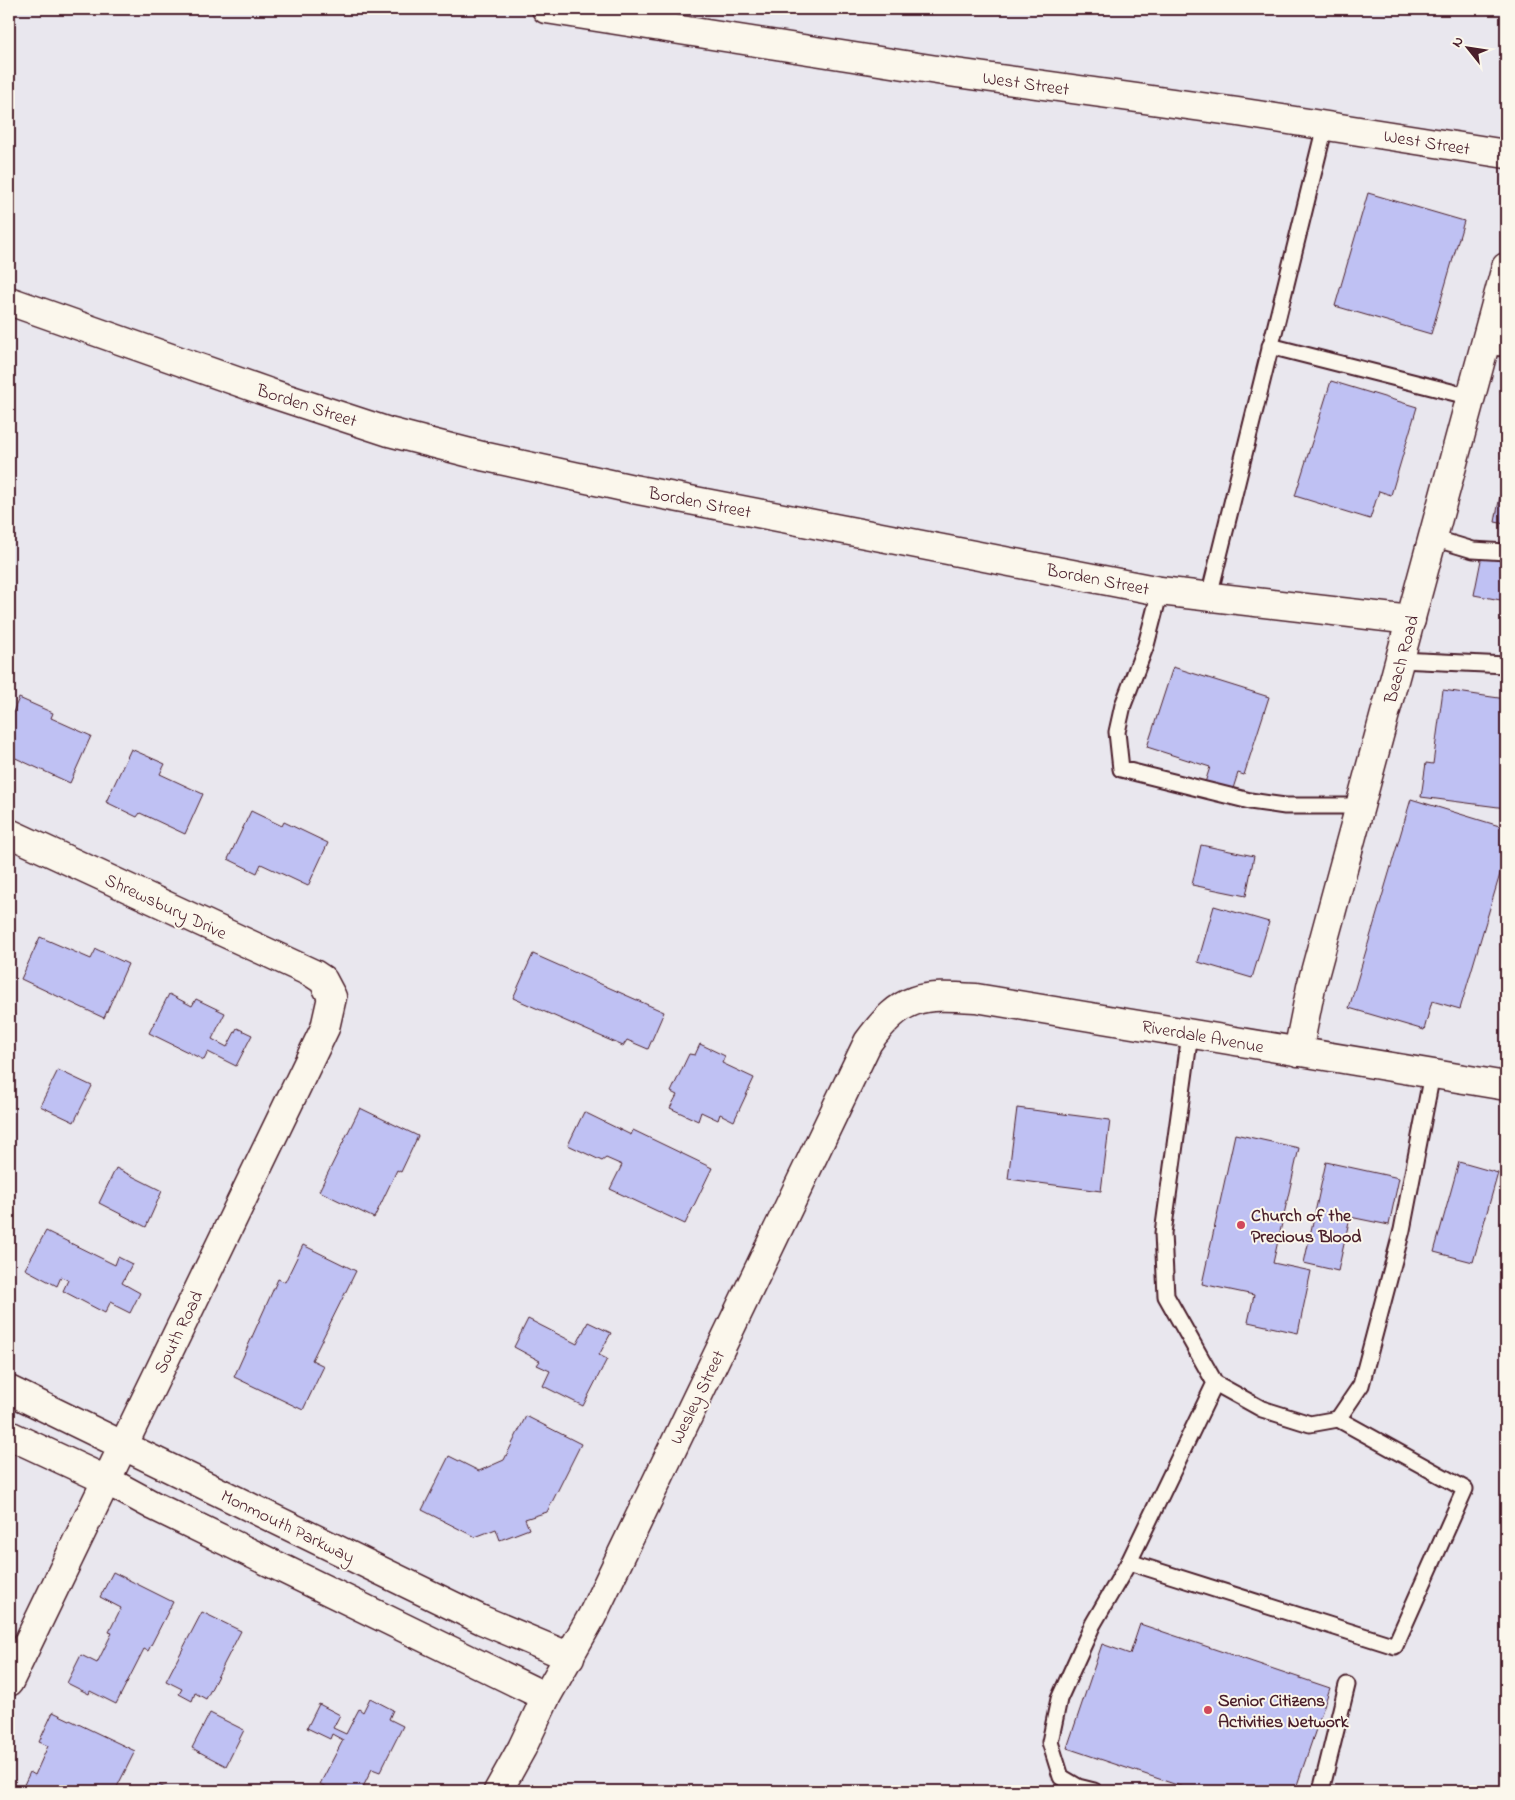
<svg xmlns="http://www.w3.org/2000/svg" width="1515" height="1800" viewBox="0 0 1515 1800" font-family="'Indie Flower',sans-serif">
  <style>
    .building { fill: #bfc1f3; stroke: #4a1f2b }
    .lines { fill: none; stroke-linecap: round; stroke-linejoin: round }
    .lane-casing { stroke: #4a1f2b; stroke-width: 19 }
    .street-casing { stroke: #4a1f2b; stroke-width: 31 }
    .secondary-casing { stroke: #4a1f2b; stroke-width: 31 }
    .lane { stroke: #fbf7ec; stroke-width: 15 }
    .street { stroke: #fbf7ec; stroke-width: 28 }
    .secondary { stroke: #fbf7ec; stroke-width: 28 }
    .poi-dot { fill: #d1495b; stroke: #fbf7ec; stroke-width: 2 }
    .labels { text-anchor: middle; stroke-width: 4; stroke-linejoin: round; paint-order: stroke }
    .street-label { font-size: 18px; fill: #4a1f2b; stroke: #fbf7ec }
    .poi-label { font-size: 18px; font-weight: bold; fill: #4a1f2b; stroke: #fbf7ec; text-anchor: start }
  </style>
  <rect width="100%" height="100%" fill="#e9e7ee"/>
  <filter id="ink" filterUnits="userSpaceOnUse"><feTurbulence type="fractalNoise" baseFrequency=".02" numOctaves="2"/><feDisplacementMap in="SourceGraphic" scale="10" xChannelSelector="R" yChannelSelector="G"/><feConvolveMatrix kernelMatrix="1 2 1 2 8 2 1 2 1" color-interpolation-filters="sRGB"/></filter>
  <g filter="url(#ink)">
    <g class="building">
      <path d="M1368 193 1464 221 1431 334 1335 306Z"/>
      <path d="M1331 381 1417 407 1391 495 1379 491 1370 519 1295 496Z"/>
      <path d="M1506 464V524L1495 522Z"/>
      <path d="M1482 555 1506 560V601L1474 595Z"/>
      <path d="M1173 667 1269 697 1244 775 1238 773 1230 798 1203 789 1210 767 1147 747Z"/>
      <path d="M1443 690 1506 699V808L1421 797 1426 763 1433 764Z"/>
      <path d="M19 698 53 713 51 718 91 736 70 783 9 755V721Z"/>
      <path d="M131 749 165 764 160 774 203 794 185 834 140 813 137 817 106 802Z"/>
      <path d="M1411 799 1506 828V854L1460 1009 1432 1001 1424 1030 1349 1008Z"/>
      <path d="M251 811 282 826 284 822 328 843 308 886 261 864 257 873 228 859Z"/>
      <path d="M1201 845 1254 856 1246 896 1192 885Z"/>
      <path d="M1214 906 1269 922 1252 978 1198 962Z"/>
      <path d="M40 937 91 959 96 949 128 964 104 1018 21 979Z"/>
      <path d="M533 954 664 1012 648 1049 627 1040 623 1046 513 998Z"/>
      <path d="M169 994 192 1006 196 999 225 1013 212 1039 227 1047 237 1028 252 1035 236 1066 208 1052 204 1060 149 1033Z"/>
      <path d="M700 1044 725 1056 722 1063 754 1078 734 1121 720 1114 718 1120 701 1112 698 1121 670 1108 677 1095 671 1092 689 1054 695 1055Z"/>
      <path d="M58 1070 92 1086 74 1122 40 1106Z"/>
      <path d="M360 1108 418 1136 401 1172 397 1170 374 1218 319 1191Z"/>
      <path d="M1017 1108 1110 1120 1101 1191 1008 1179Z"/>
      <path d="M584 1112 631 1135 633 1130 712 1168 685 1224 610 1189 622 1165 606 1158 602 1161 568 1145Z"/>
      <path d="M1235 1134 1299 1148 1273 1263 1311 1271 1298 1333 1248 1322 1254 1295 1202 1284Z"/>
      <path d="M1326 1162 1399 1178 1389 1225 1350 1217 1338 1271 1304 1263Z"/>
      <path d="M1459 1162 1498 1173 1473 1262 1434 1252Z"/>
      <path d="M116 1168 162 1191 146 1227 99 1203Z"/>
      <path d="M46 1231 115 1265 118 1257 132 1264 122 1283 140 1293 130 1313 114 1305 115 1303 111 1301 105 1313 63 1291 68 1280 61 1277 57 1286 25 1269Z"/>
      <path d="M303 1245 356 1271 312 1360 324 1366 303 1410 234 1377 278 1279 285 1282Z"/>
      <path d="M528 1319 577 1344 588 1322 611 1333 599 1355 607 1359 583 1406 543 1386 550 1371 537 1365 540 1361 514 1347Z"/>
      <path d="M526 1416 581 1444 547 1512 525 1519 529 1529 500 1540 496 1529 475 1537 422 1510 449 1456 479 1471 504 1460Z"/>
      <path d="M113 1572 173 1602 148 1651 144 1649 116 1704 90 1691 89 1694 67 1683 81 1655 97 1663 112 1633 109 1632 121 1608 100 1597Z"/>
      <path d="M202 1612 241 1631 206 1699 195 1693 192 1701 179 1694 182 1689 166 1681Z"/>
      <path d="M1140 1624 1330 1688 1295 1791H1195L1067 1748 1102 1644 1130 1654Z"/>
      <path d="M370 1698 393 1710 389 1719 403 1726 380 1772 372 1769 361 1791H334L320 1784 343 1740 332 1734 330 1739 307 1728 319 1704 340 1715 333 1728 346 1734 359 1709 363 1712Z"/>
      <path d="M53 1712 135 1751 115 1791 92 1790V1791H21L30 1772 35 1775 48 1746 39 1742Z"/>
      <path d="M210 1713 244 1730 226 1766 192 1748Z"/>
      <path d="M157 1784 171 1791H153Z"/>
    </g>
    <g class="lines">
      <g class="lane-casing">
        <g id="lane">
          <path d="M1270 346 1471 397"/>
          <path d="M1485 347 1506 348"/>
          <path d="M1433 538 1473 550 1506 552"/>
          <path d="M1160 591 1146 645 1123 705 1117 732 1121 769 1250 801 1285 806H1360"/>
          <path d="M1209 596 1325 126"/>
          <path d="M1400 660 1506 665"/>
          <path d="M1190 1034 1163 1233 1166 1296 1215 1383 1262 1409 1310 1424 1338 1419 1465 1489 1395 1646 1129 1562 1215 1383"/>
          <path d="M1338 1419 1361 1385 1402 1230 1432 1074"/>
          <path d="M1094 1791 1078 1787 1061 1777 1050 1742 1059 1699 1093 1624 1129 1562"/>
          <path d="M1321 1791 1347 1685"/>
        </g>
      </g>
      <g class="street-casing">
        <g id="street">
          <path d="M546 9 956 73 1238 112 1506 154"/>
          <path d="M9 301 270 393 389 432 482 456 633 489 1160 591 1411 620"/>
          <path d="M9 833 314 974 323 980 332 997 325 1028 9 1682"/>
          <path d="M9 1390 482 1620 570 1657"/>
          <path d="M9 1435 106 1480 154 1506 546 1697"/>
        </g>
      </g>
      <g class="secondary-casing">
        <g id="secondary">
          <path d="M1298 1052 1311 987 1506 267"/>
          <path d="M498 1791 522 1748 546 1697 592 1616 868 1042C903 994 920 995 976 998L1506 1086"/>
        </g>
      </g>
      <use href="#lane" class="lane"/>
      <use href="#street" class="street"/>
      <use href="#secondary" class="secondary"/>
    </g>
  </g>
  <g class="poi-dot">
    <circle cx="1241" cy="1225" r="5"/>
    <circle cx="1208" cy="1710" r="5"/>
  </g>
  <g class="labels">
    <g class="street-label">
      <text transform="translate(1026 83) rotate(8)" y="6">West Street</text>
      <text transform="translate(1427 142) rotate(9)" y="6">West Street</text>
      <text transform="translate(307 405) rotate(18)" y="6">Borden Street</text>
      <text transform="translate(700 502) rotate(11)" y="6">Borden Street</text>
      <text transform="translate(1098 579) rotate(11)" y="6">Borden Street</text>
      <text transform="translate(1401 659) rotate(-75)" y="6">Beach Road</text>
      <text transform="translate(166 906) rotate(25)" y="6">Shrewsbury Drive</text>
      <text transform="translate(1203 1036) rotate(10)" y="6">Riverdale Avenue</text>
      <text transform="translate(178 1332) rotate(-64)" y="6">South Road</text>
      <text transform="translate(697 1397) rotate(-64)" y="6">Wesley Street</text>
      <text transform="translate(288 1526) rotate(26)" y="6">Monmouth Parkway</text>
    </g>
    <g class="poi-label">
      <text x="1251" y="1221">Church of the<tspan x="1251" dy="21">Precious Blood</tspan></text>
      <text x="1218" y="1706">Senior Citizens<tspan x="1218" dy="21">Activities Network</tspan></text>
    </g>
  </g>
  <rect width="1515" height="1800" fill="none" stroke="#fbf7ec" stroke-width="30"/>
  <rect x="15" y="15" width="1485" height="1770" fill="none" stroke="#4a1f2b" stroke-width="2" filter="url(#ink)"/>
  <g transform="translate(1468 48) rotate(300)" stroke="#fbf7ec" stroke-width="4" paint-order="stroke">
  <path d="M0-4L9 19L0 12L-9 19Z" fill="#4a1f2b"/>
  <text y="-8" font-size="14" font-weight="bold" text-anchor="middle" fill="#4a1f2b">N</text>
  </g>
</svg>
